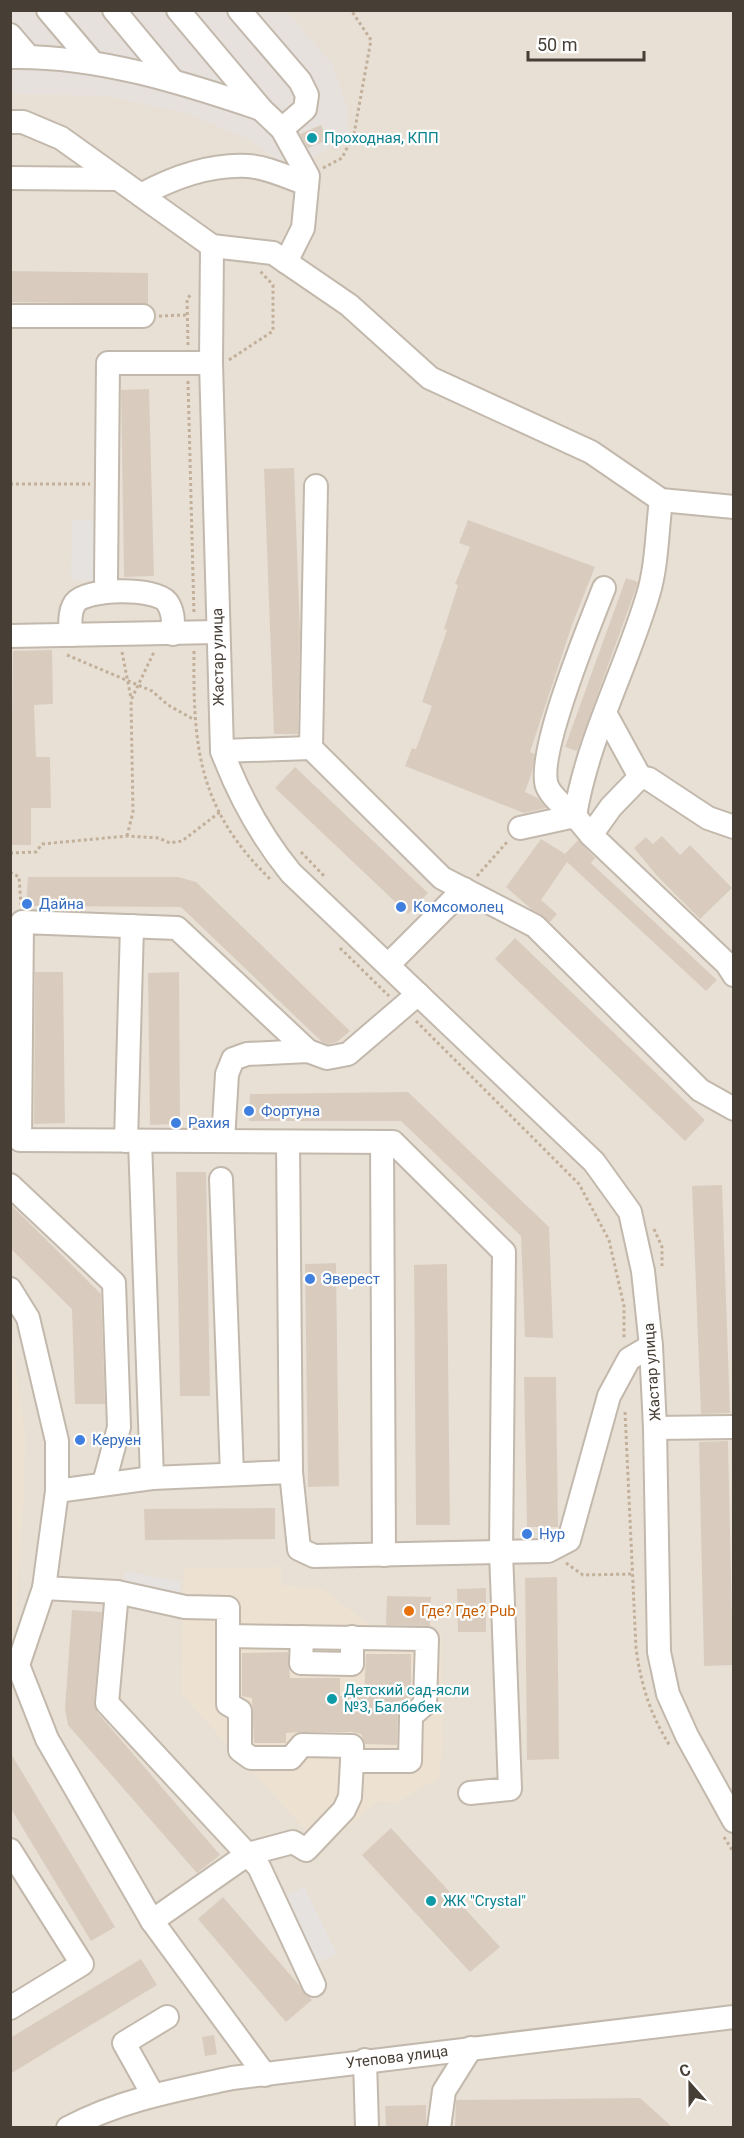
<svg xmlns="http://www.w3.org/2000/svg" width="744" height="2138" viewBox="0 0 744 2138" font-family="Roboto,sans-serif">
  <style>
    .residential { fill: #e8e0d5 }
    .industrial { fill: #e6e1dc }
    .education { fill: #ede2d1 }
    .parking { fill: #e5e2df }
    .building { fill: #d9ccbf }
    .lines { fill: none; stroke-linecap: round; stroke-linejoin: round }
    .minor-casing { stroke: #c3b8ac; stroke-width: 26 }
    .path { stroke: #c2b09a; stroke-width: 3; stroke-dasharray: 3 3; stroke-linecap: butt }
    .minor { stroke: #fff; stroke-width: 22 }
    .culture-dot { fill: #0f9aa8; stroke: #fff; stroke-width: 2 }
    .shop-dot { fill: #3f7fe0; stroke: #fff; stroke-width: 2 }
    .food-dot { fill: #e8710a; stroke: #fff; stroke-width: 2 }
    .labels { text-anchor: middle; stroke-width: 4.5; stroke-linejoin: round; paint-order: stroke }
    .culture-label { font-size: 15px; fill: #0d838f; stroke: #fff; text-anchor: start }
    .street-label { font-size: 15px; fill: #473f36; stroke: #fff }
    .shop-label { font-size: 15px; fill: #366cbe; stroke: #fff; text-anchor: start }
    .food-label { font-size: 15px; fill: #c56008; stroke: #fff; text-anchor: start }
  </style>
  <rect width="100%" height="100%" fill="#f4efe7"/>
  <rect class="residential" x="11" y="11" width="722" height="2116"/>
  <path class="industrial" d="M11 11H287L333 65 347 107 348 139 305 161 285 166 250 140 185 113 106 96 11 94Z"/>
  <g class="education">
    <path d="M10 1328 25 1435 24 1489 14 1643 11 1650Z"/>
    <path d="M281 1567V1585L323 1589 377 1631 441 1632 443 1745 439 1778 396 1803 377 1802 323 1849 181 1694 184 1569Z"/>
  </g>
  <g class="parking">
    <path d="M72 520H106V580H71Z"/>
    <path d="M126 1571 180 1582 181 1609 120 1602Z"/>
    <path d="M304 1887 337 1954 312 1965 280 1899Z"/>
  </g>
  <g class="building">
    <path d="M321 125 327 140 308 148 300 134Z"/>
    <path d="M10 271 148 273V304L10 302Z"/>
    <path d="M149 389 154 576 124 577 121 390Z"/>
    <path d="M294 468 300 633 298 734H274L264 469Z"/>
    <path d="M468 520 595 567 572 625 530 752 535 754 532 772 525 792 538 798 546 808 524 813 405 766 412 748 416 749 432 706 422 702 447 630 444 629 458 585 455 584 470 547 459 543Z"/>
    <path d="M626 578 638 582 635 591 577 751 565 747Z"/>
    <path d="M52 650 53 704 34 705 36 757H50L51 808H31V845H10L13 651Z"/>
    <path d="M295 767 428 893 408 914 275 788Z"/>
    <path d="M662 836 680 855 690 845 732 888 700 919 658 877 634 848 646 837 653 844Z"/>
    <path d="M541 839 565 854 578 840 595 858 591 863 717 980 706 991 567 862 541 900 557 914 550 922 531 909 506 887Z"/>
    <path d="M28 877H178L196 882 350 1031 337 1042 328 1044 322 1042 181 907 26 906Z"/>
    <path d="M515 938 705 1120 685 1141 495 959Z"/>
    <path d="M35 972H63L65 1123 34 1124Z"/>
    <path d="M179 972 180 1124 150 1125 148 973Z"/>
    <path d="M408 1092 549 1227 553 1338 525 1337 521 1236 401 1121H249L250 1094Z"/>
    <path d="M176 1172H206L210 1396H180Z"/>
    <path d="M722 1185 730 1413 701 1414 692 1186Z"/>
    <path d="M10 1204 101 1294 105 1404H75L72 1309 10 1248Z"/>
    <path d="M336 1263 339 1486 308 1487 305 1264Z"/>
    <path d="M447 1264 450 1525H416L414 1265Z"/>
    <path d="M524 1377H556L558 1527H527Z"/>
    <path d="M728 1441 733 1665 704 1666 699 1442Z"/>
    <path d="M275 1508V1539L145 1540 144 1509Z"/>
    <path d="M557 1577 559 1759 527 1760 525 1578Z"/>
    <path d="M486 1588V1632H458L457 1589Z"/>
    <path d="M387 1596 431 1597 430 1626 386 1625Z"/>
    <path d="M72 1610 102 1612 94 1702 97 1712 220 1855 197 1873 68 1725 65 1709Z"/>
    <path d="M288 1652 290 1678H340V1696L364 1697 366 1654H411V1698L398 1701 397 1745 365 1744 361 1734 352 1732H302L286 1733V1743H254L252 1698 242 1696V1653Z"/>
    <path d="M10 1752 115 1927 91 1941 10 1807Z"/>
    <path d="M391 1828 500 1947 470 1972 362 1855Z"/>
    <path d="M223 1897 312 2000 286 2022 198 1919Z"/>
    <path d="M141 1959 157 1985 10 2074V2038Z"/>
    <path d="M214 2035 217 2054 205 2056 202 2037Z"/>
    <path d="M640 2098 672 2127H455L456 2100Z"/>
    <path d="M426 2105V2127H386L385 2106Z"/>
  </g>
  <g class="lines">
    <g class="minor-casing">
      <g id="minor">
        <path d="M48 10 93 63"/>
        <path d="M114 10 173 81"/>
        <path d="M178 10 262 110 282 129 308 176 303 228 286 262"/>
        <path d="M239 10 300 81 307 95 305 109 282 129"/>
        <path d="M10 35 28 56"/>
        <path d="M10 57C96 55 181 82 261 109"/>
        <path d="M10 122H23L61 138 212 246 273 253 349 305 430 378 591 452 661 500 734 507"/>
        <path d="M10 178 118 179"/>
        <path d="M141 195C174 177 209 164 248 166 267 167 289 178 307 184"/>
        <path d="M212 246 211 363 222 751C239 796 260 835 291 873L594 1162 630 1212 643 1271 651 1346 655 1428 659 1652 668 1694 687 1736 734 1821"/>
        <path d="M10 316H143"/>
        <path d="M316 486 311 748 442 878 535 926 700 1090 734 1109"/>
        <path d="M661 500C657 531 657 566 648 595 626 669 587 740 575 816L591 835 727 964 734 975"/>
        <path d="M106 580 108 363H211"/>
        <path d="M71 635C70 625 69 612 75 603 86 588 155 587 167 602 174 612 173 622 173 634"/>
        <path d="M10 636 217 632"/>
        <path d="M605 713 640 777"/>
        <path d="M222 751 311 748"/>
        <path d="M520 828 575 816C565 807 552 798 547 786 536 754 590 624 604 588"/>
        <path d="M591 835 611 807 640 777 649 779 708 818 734 827"/>
        <path d="M388 965 464 889"/>
        <path d="M308 1051 177 928 22 922 20 1140 393 1142 504 1252 501 1552 510 1789 470 1793"/>
        <path d="M126 1141 132 926"/>
        <path d="M140 1141 152 1478"/>
        <path d="M223 1141 227 1074 233 1059 247 1054 308 1051 327 1058 348 1054 418 994"/>
        <path d="M288 1142 291 1472"/>
        <path d="M382 1142 384 1555"/>
        <path d="M221 1179 232 1474"/>
        <path d="M10 1185 114 1283 119 1427 104 1483"/>
        <path d="M10 1289 28 1318 57 1441V1491L44 1588 18 1665 47 1739 152 1921 265 2075"/>
        <path d="M655 1428 734 1427"/>
        <path d="M57 1491 152 1478 291 1472 299 1549 314 1556 548 1551 569 1540 609 1396 629 1359 651 1346"/>
        <path d="M44 1588 117 1592 185 1607 228 1608V1704L240 1711V1750L251 1758H291L302 1745 352 1746V1761H410L411 1716 425 1704 427 1639 228 1636"/>
        <path d="M117 1592 107 1703 259 1867 314 1985"/>
        <path d="M302 1637 301 1663 352 1664V1637"/>
        <path d="M10 1850 82 1964 10 2008"/>
        <path d="M152 1921 248 1854 293 1842 306 1850 344 1810 350 1797 352 1761"/>
        <path d="M365 2060 367 2128"/>
        <path d="M153 2095 124 2043 167 2017"/>
        <path d="M68 2128C120 2100 176 2090 232 2078L734 2017"/>
        <path d="M439 2128 444 2091 471 2048"/>
      </g>
    </g>
    <g class="path">
      <path d="M323 168 342 158 354 134 371 40 351 10"/>
      <path d="M159 316 187 315"/>
      <path d="M188 345 187 299 192 293"/>
      <path d="M229 360 273 331V285L259 270"/>
      <path d="M188 381 194 615"/>
      <path d="M10 484H90"/>
      <path d="M194 651C193 748 198 809 271 880"/>
      <path d="M122 652 131 698"/>
      <path d="M67 655 152 691 168 705 193 719"/>
      <path d="M127 836 133 812 131 700 154 652"/>
      <path d="M301 852 326 878"/>
      <path d="M10 853 36 852 42 844 127 836 159 838 170 843 182 841 220 812"/>
      <path d="M10 872 19 877 21 905"/>
      <path d="M477 876 508 841"/>
      <path d="M340 948 389 996"/>
      <path d="M416 1021 579 1184 609 1240 624 1306V1339"/>
      <path d="M654 1229 662 1247V1266"/>
      <path d="M625 1412 636 1648C641 1685 650 1714 670 1746"/>
      <path d="M566 1563 583 1575 632 1574"/>
      <path d="M724 1837 734 1853"/>
    </g>
    <use href="#minor" class="minor"/>
  </g>
  <g class="culture-dot">
    <circle cx="312" cy="138" r="6"/>
    <circle cx="332" cy="1699" r="6"/>
    <circle cx="431" cy="1901" r="6"/>
  </g>
  <g class="shop-dot">
    <circle cx="27" cy="904" r="6"/>
    <circle cx="401" cy="907" r="6"/>
    <circle cx="249" cy="1111" r="6"/>
    <circle cx="176" cy="1123" r="6"/>
    <circle cx="310" cy="1279" r="6"/>
    <circle cx="80" cy="1440" r="6"/>
    <circle cx="527" cy="1534" r="6"/>
  </g>
  <circle class="food-dot" cx="409" cy="1611" r="6"/>
  <g class="labels">
    <g class="culture-label">
      <text x="324" y="143">Проходная, КПП</text>
      <text x="344" y="1695">Детский сад-ясли<tspan x="344" dy="17">№3, Балбөбек</tspan></text>
      <text x="443" y="1906">ЖК "Crystal"</text>
    </g>
    <g class="street-label">
      <text transform="translate(218 657) rotate(-91)" y="5">Жастар улица</text>
      <text transform="translate(652 1372) rotate(-94)" y="5">Жастар улица</text>
      <text transform="translate(397 2057) rotate(-7)" y="5">Утепова улица</text>
    </g>
    <g class="shop-label">
      <text x="39" y="909">Дайна</text>
      <text x="413" y="912">Комсомолец</text>
      <text x="261" y="1116">Фортуна</text>
      <text x="188" y="1128">Рахия</text>
      <text x="322" y="1284">Эверест</text>
      <text x="92" y="1445">Керуен</text>
      <text x="539" y="1539">Нур</text>
    </g>
    <g class="food-label">
      <text x="421" y="1616">Где? Где? Pub</text>
    </g>
  </g>
  <rect width="744" height="2138" fill="none" stroke="#473f36" stroke-width="24"/>
  <g transform="translate(690 2084) rotate(339)" stroke="#ffffff" stroke-width="4.5" paint-order="stroke">
  <path d="M0-4.5L10 22L0 15L-10 22Z" fill="#473f36"/>
  <text y="-9" font-size="16" font-weight="bold" text-anchor="middle" fill="#473f36">С</text>
  </g>
  <path d="M528 51v9h116v-9" fill="none" stroke="#473f36" stroke-width="3"/>
  <text x="537" y="51" font-size="18" fill="#473f36" stroke="#ffffff" stroke-width="4.5" paint-order="stroke">50 m</text>
</svg>
